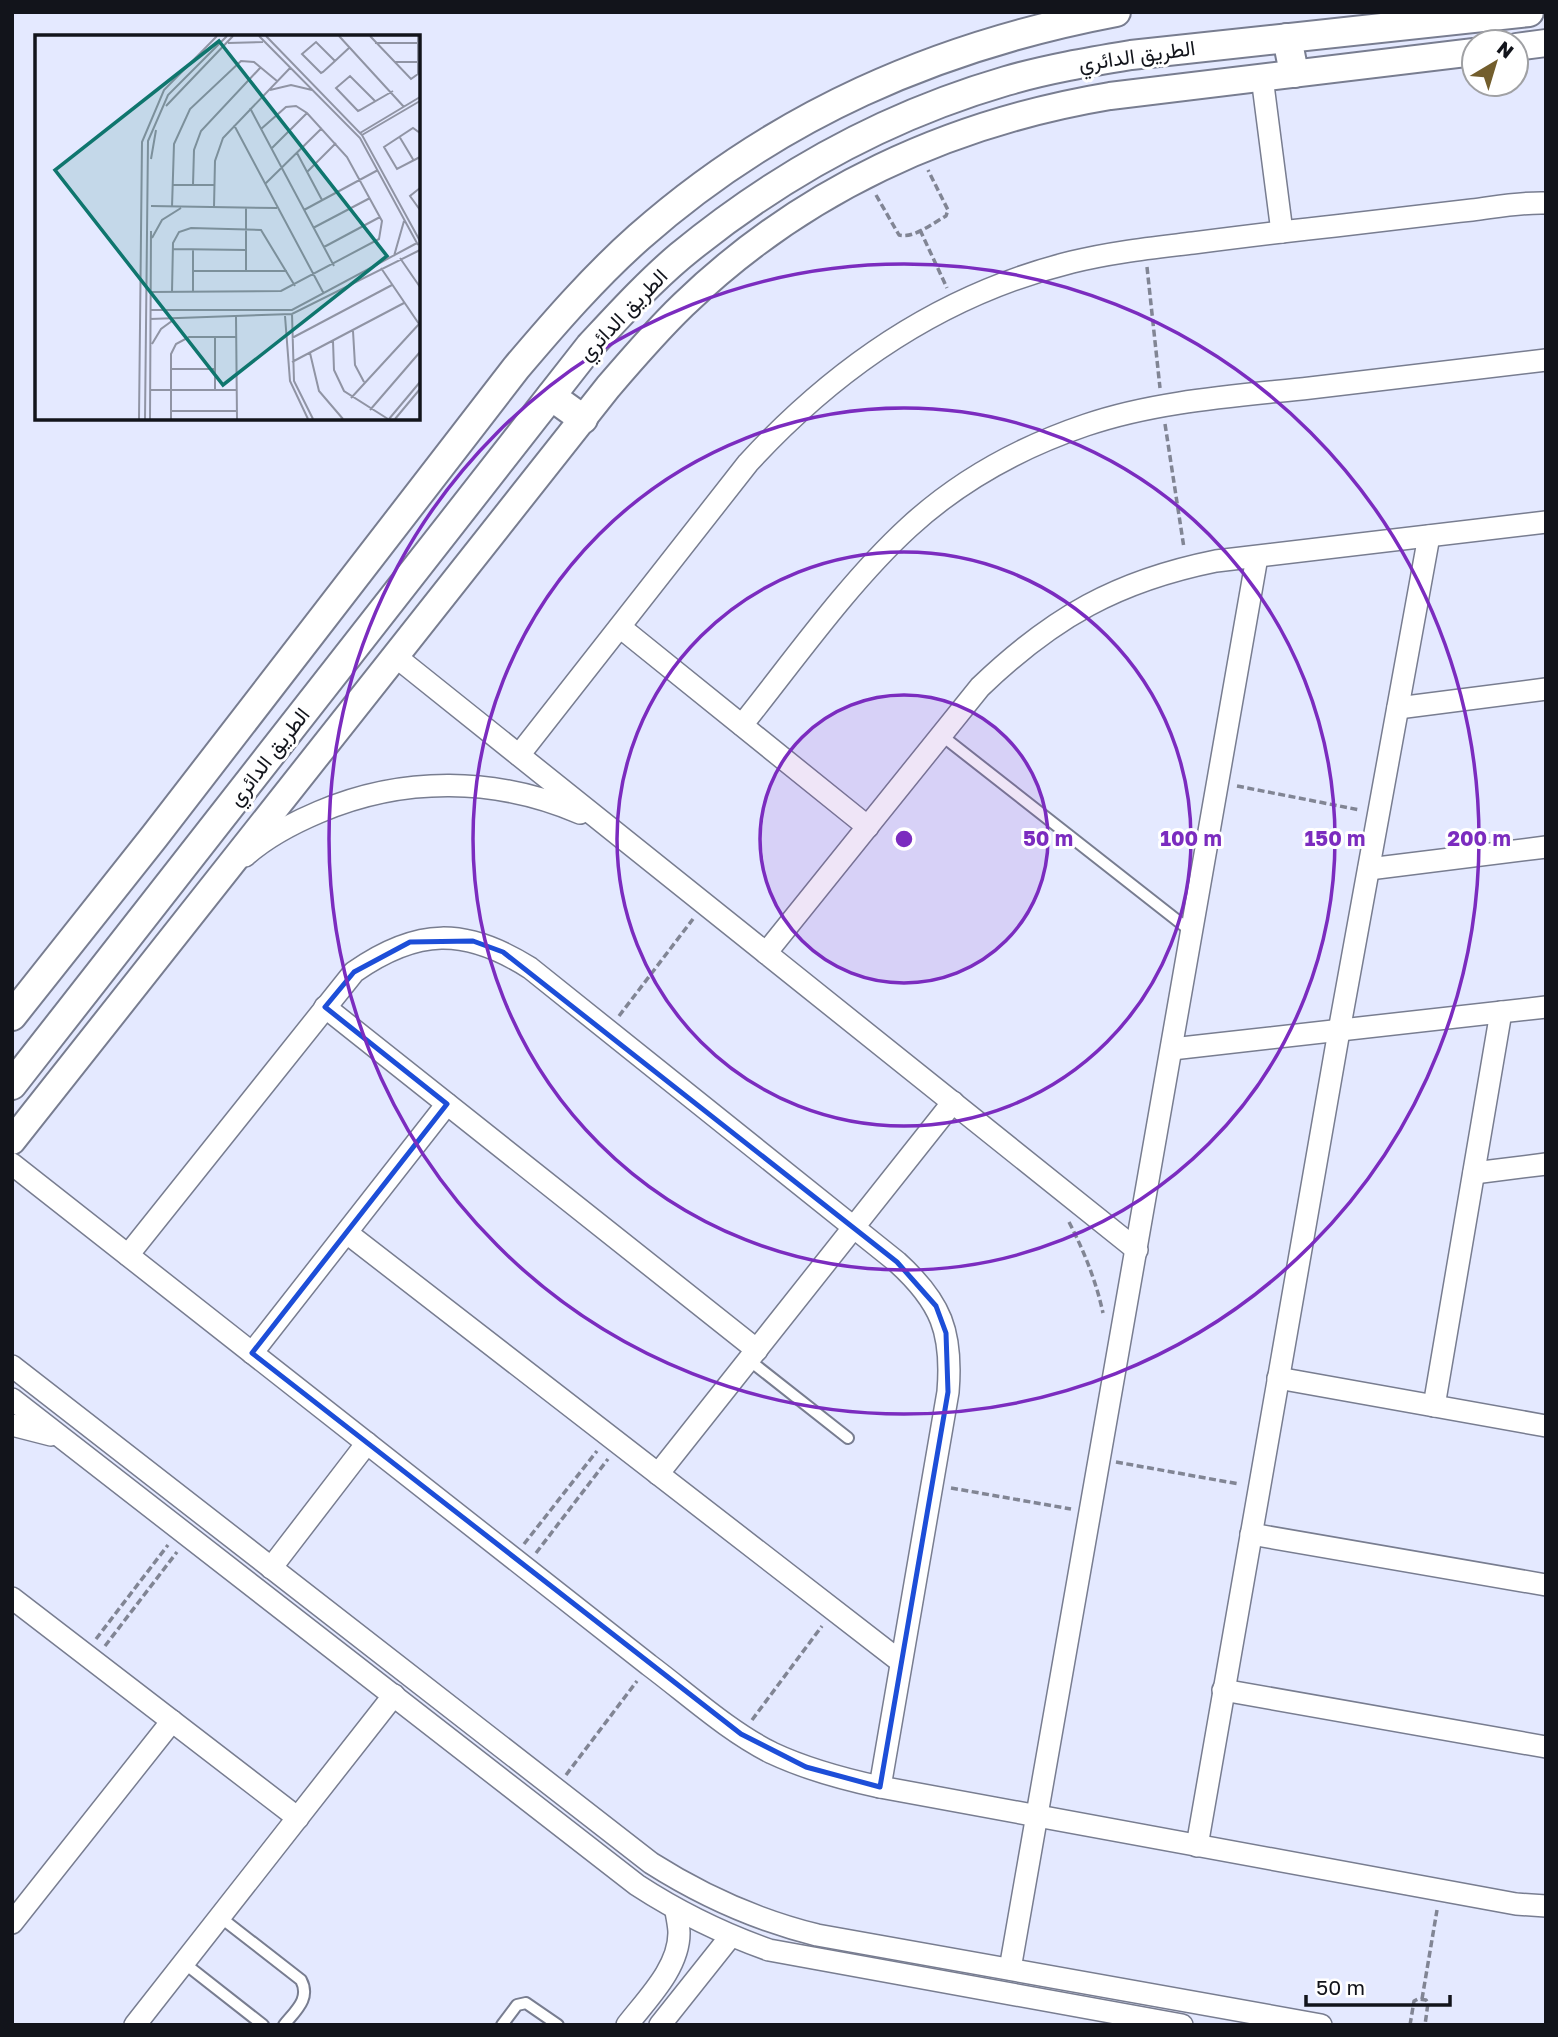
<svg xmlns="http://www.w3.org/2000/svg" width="1558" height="2037" viewBox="0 0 1558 2037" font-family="'Golos Text',Vazirmatn,sans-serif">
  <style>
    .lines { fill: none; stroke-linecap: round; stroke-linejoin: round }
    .service-casing { stroke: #787d90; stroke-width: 14 }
    .minor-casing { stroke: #787d90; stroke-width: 24 }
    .tertiary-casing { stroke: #787d90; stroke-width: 30 }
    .secondary-casing { stroke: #787d90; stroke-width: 32 }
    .path { stroke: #818594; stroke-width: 3.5; stroke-dasharray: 7 3.5; stroke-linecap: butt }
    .service { stroke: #fff; stroke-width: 10 }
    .minor { stroke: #fff; stroke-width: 21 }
    .tertiary { stroke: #fff; stroke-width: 26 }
    .secondary { stroke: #fff; stroke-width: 28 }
    .marked { fill: none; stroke: #1d4ed8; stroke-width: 5; stroke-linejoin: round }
    .ring { fill: none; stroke: #7b2cbf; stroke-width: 3.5 }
    .labels { text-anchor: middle; stroke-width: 6; stroke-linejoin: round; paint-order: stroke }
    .street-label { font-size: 21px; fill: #12141b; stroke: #fff }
    .inset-road { fill: none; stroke: #9094a4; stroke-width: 2 }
    .view { fill: #0f766e; fill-opacity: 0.15; stroke: #0f766e; stroke-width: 3.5 }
    .inset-edge { fill: none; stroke: #12141b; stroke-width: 3.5 }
    .centre { fill: #7b2cbf; stroke: #fff; stroke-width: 3.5 }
    .ring-label { font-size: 21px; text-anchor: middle; font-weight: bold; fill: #7b2cbf; stroke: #fff; stroke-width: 6; stroke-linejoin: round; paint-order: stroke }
  </style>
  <rect width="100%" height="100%" fill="#e4e9ff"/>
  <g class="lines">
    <g class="service-casing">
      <g id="service">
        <path d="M941 735 1192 932"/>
        <path d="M749 1360 848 1438"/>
        <path d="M220 1917 301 1980C311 1999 295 2011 284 2025"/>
        <path d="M184 1963 263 2025"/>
        <path d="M502 2025 517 2005 526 2003 558 2025"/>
      </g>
    </g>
    <g class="minor-casing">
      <g id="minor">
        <path d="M1262 77 1282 232"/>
        <path d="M620 627 868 827"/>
        <path d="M395 656 1137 1250"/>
        <path d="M1398 708 1546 689"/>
        <path d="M742 725C794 660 848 583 909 527 959 481 1021 447 1086 425 1156 401 1236 396 1310 388 1388 379 1467 370 1546 360"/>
        <path d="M519 755 748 463C837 366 942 294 1072 262 1112 252 1152 248 1193 243 1240 237 1287 231 1335 226 1380 221 1426 215 1472 210 1496 207 1521 202 1546 203"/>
        <path d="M245 856C266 837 293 823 319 812 403 776 496 777 580 813"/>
        <path d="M1369 869 1546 847"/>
        <path d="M766 953 980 687C1053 617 1117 581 1216 561L1546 522"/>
        <path d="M325 1007 757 1350"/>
        <path d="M1172 1049 1546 1007"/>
        <path d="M12 1164 649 1665C689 1695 728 1731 772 1753 806 1769 843 1779 880 1787L1516 1904 1546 1906"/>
        <path d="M1474 1173 1546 1164"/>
        <path d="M347 1233 901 1662"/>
        <path d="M128 1255 354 972C417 928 465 927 530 968L897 1262C941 1302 953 1332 948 1392L880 1787"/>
        <path d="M252 1353 447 1104"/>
        <path d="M12 1366 651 1863C703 1896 756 1920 817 1935L1321 2025"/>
        <path d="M1278 1378 1546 1426"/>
        <path d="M12 1399 637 1885C680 1913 721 1933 769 1950L1182 2025"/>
        <path d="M1434 1406 1501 1012"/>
        <path d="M12 1425 51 1435"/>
        <path d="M658 1474 953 1102"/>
        <path d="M1251 1534 1546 1585"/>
        <path d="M271 1568 367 1443"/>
        <path d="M12 1598 298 1818"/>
        <path d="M1223 1690 1546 1747"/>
        <path d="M1197 1846 1339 1031 1429 536"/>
        <path d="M12 1923 172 1721"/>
        <path d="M1010 1969 1257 557"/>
        <path d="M135 2025 394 1695"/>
        <path d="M627 2025C647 1999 679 1968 679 1933 679 1926 677 1918 676 1911"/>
        <path d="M660 2025 730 1937"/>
      </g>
    </g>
    <g class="tertiary-casing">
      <g id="tertiary">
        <path d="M1516 47 1546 43"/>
        <path d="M12 1141 608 387C632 359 656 331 683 305 802 190 949 123 1110 96L1474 52"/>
      </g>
    </g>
    <g class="secondary-casing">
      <g id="secondary">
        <path d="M1287 38 1294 73"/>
        <path d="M551 396 583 419"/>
        <path d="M12 1016 154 837 516 368C555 322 594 277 639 237 777 115 937 46 1116 12"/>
        <path d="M12 1085 590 346C619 315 648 283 680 256 777 176 886 116 1006 81 1047 69 1089 62 1131 55L1529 12"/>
      </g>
    </g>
    <g class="path">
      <path d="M876 195 899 235C913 239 933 223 946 216L948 210 928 170"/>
      <path d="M920 230 947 288"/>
      <path d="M1147 267 1160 388"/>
      <path d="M1165 424 1184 548"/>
      <path d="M1237 786 1360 810"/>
      <path d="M619 1016 693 919"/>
      <path d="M1069 1222C1084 1251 1096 1281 1103 1313"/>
      <path d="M1116 1462 1239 1484"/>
      <path d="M951 1488 1071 1509"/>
      <path d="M524 1544 597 1451"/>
      <path d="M536 1553 608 1459"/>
      <path d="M96 1639 168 1545"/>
      <path d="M105 1646 177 1552"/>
      <path d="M752 1720 822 1626"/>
      <path d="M566 1775 637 1681"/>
      <path d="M1422 1999 1437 1910"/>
      <path d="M1410 2025 1414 2001 1418 1999 1426 2000 1428 2003 1425 2025"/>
    </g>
    <use href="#service" class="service"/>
    <use href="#minor" class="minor"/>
    <use href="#tertiary" class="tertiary"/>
    <use href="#secondary" class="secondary"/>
  </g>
  <path class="marked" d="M473 941 503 952 897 1262 936 1306 946 1333 948 1392 880 1787 806 1767 741 1734 252 1353 447 1104 325 1007 354 972 410 942Z"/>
  <circle cx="904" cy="839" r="144" fill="#7b2cbf" fill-opacity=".12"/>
  <g class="ring">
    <circle cx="904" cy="839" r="144"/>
    <circle cx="904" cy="839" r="287"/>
    <circle cx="904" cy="839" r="431"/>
    <circle cx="904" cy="839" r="575"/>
  </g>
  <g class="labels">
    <g class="street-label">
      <text transform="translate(1137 56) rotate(-8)" y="7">الطريق الدائري</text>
      <text transform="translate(623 315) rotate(-46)" y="7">الطريق الدائري</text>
      <text transform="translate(269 757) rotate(-52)" y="7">الطريق الدائري</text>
    </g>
  </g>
  <g transform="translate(35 35)">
    <rect width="385" height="385" fill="#e4e9ff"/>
    <path class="inset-road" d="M224 1 325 103 383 210M231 1 327 100 385 206M304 1 369 72M335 1 376 44 383 39V1M193 8 228 7M340 8H383M300 26 281 7 267 19 286 38 288 37 300 26 315 12M359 27H383M235 55 256 50 277 55M340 66 315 41 301 53 323 76 325 75 358 56M131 71 198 1M215 73 299 231M199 90 289 259M325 98 385 62M385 98 378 93 349 112 362 134 385 122M327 100 385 66M364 101 379 126M236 114 272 78M262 118 287 165M116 124 121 95M272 137 301 108M230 149 287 93M137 150H180M158 150 159 115 166 96 226 32M385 153 375 161 385 175M116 171 242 173M137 172 139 109 155 74 206 26 219 27 242 46M179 172 180 126 188 103 256 32M269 175 343 135M278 193 335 163M117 203 127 185 146 173M289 212 345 182M137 214 211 215M359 221 369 186M365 223 385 252M346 233 384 289M158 236H252M211 236V172M115 257 246 256 344 204 347 186 312 122 272 78 261 71 251 72 226 94M137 257 138 208 144 197 156 193 226 195 260 251M158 257V214M115 275H257L382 208M257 279 259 346 278 384M201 281 202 384M250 281 255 346 273 384M115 284 257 279 385 215M318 296 320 330 329 347M257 303 357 250M298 306 299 335 309 356 353 384M117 309 126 294 141 283M275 318 284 356 308 384M257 327 369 268M136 334H180M115 355H201M180 355V302M316 363 385 288M335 375 385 317M136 376H201M104 384 107 107 129 55 182 1M110 384 113 106 133 60 192 1M115 384 116 196M136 384V319L141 309 154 302H201M354 384 385 347M360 384 385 354"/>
    <path class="view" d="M184 6 352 221 188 350 20 135Z"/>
    <rect width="385" height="385" class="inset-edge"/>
  </g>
  <circle cx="904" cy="839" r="10" class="centre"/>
  <g class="ring-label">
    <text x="1048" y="846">50 m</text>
    <text x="1191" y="846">100 m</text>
    <text x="1335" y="846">150 m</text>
    <text x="1479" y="846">200 m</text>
  </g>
  <rect width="1558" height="2037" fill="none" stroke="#12141b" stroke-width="28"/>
  <g transform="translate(1495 63) rotate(38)"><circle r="33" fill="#ffffff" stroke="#a0a1a4" stroke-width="2"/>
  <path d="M0-5L12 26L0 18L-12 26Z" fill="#735e2d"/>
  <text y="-10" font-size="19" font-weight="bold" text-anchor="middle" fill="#12141b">N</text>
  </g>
  <path d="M1306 1995v10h144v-10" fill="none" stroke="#12141b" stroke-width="3.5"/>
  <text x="1316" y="1995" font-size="21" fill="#12141b" stroke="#ffffff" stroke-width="5" paint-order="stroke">50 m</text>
</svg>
